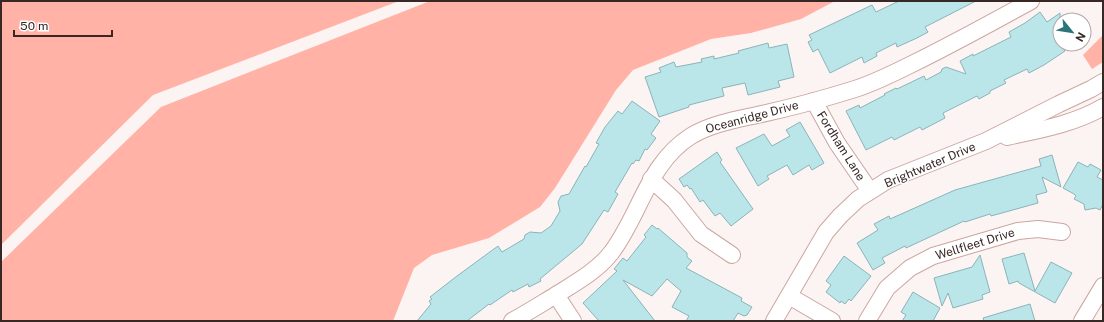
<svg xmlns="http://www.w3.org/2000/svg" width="1104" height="322" viewBox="0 0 1104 322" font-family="'Public Sans',sans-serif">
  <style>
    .green { fill: #ffb2a5 }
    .building { fill: #bae6ea; stroke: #8ab4b8 }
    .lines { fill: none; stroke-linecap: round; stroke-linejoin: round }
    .minor-casing { stroke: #cca6a0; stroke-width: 18 }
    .minor { stroke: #fff; stroke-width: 16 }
    .labels { text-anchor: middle; stroke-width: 3; stroke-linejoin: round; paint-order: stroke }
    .street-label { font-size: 12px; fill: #372826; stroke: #fff }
  </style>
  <rect width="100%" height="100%" fill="#fcf4f3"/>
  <g class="green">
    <path d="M1 1H399L153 95 1 245Z"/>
    <path d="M430 1H835L801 19 751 33 711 39 633 70 616 90 555 188 540 207 489 238 432 255 414 268 393 321H1V262L161 107Z"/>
    <path d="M1103 35V62L1092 69 1083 55Z"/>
  </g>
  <g class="building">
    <path d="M899 1H976L925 27 928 32 917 38 897 47 896 43 876 53 877 56 864 63 862 57 830 73 818 49 813 52 808 42 812 40 809 35 872 5 876 12Z"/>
    <path d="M1040 12 1047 22 1060 13V44L1065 51 1044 65 1029 73 1027 69 1004 80 1006 83 990 91V93L979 99 977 96 943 113 945 118 922 130 920 127 894 140 892 137 866 150 846 111 859 105 860 108 885 95 884 94 896 88 897 89 924 76 926 80 941 72 942 69 946 67 966 74 960 61 973 54V56L1011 37 1009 32 1025 23Z"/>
    <path d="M768 43 769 48 787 44 794 77 778 81 780 87 748 95 745 83 722 88 724 96 689 105V107L659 117 645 77 661 72 659 68 674 62 676 67 702 62 701 59 714 56V59L739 53 738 51Z"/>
    <path d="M632 101 660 121 651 134 656 138 647 150 645 149 639 161 636 160 633 164 632 163 615 192 618 194 608 212 604 210 582 244 540 279 541 281 529 287 528 284 513 292 512 290 490 305 489 304 467 321H417L431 304 429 301 432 299 430 297 457 276 498 246 502 252 524 239 525 235 530 232 541 233 551 226 560 211 558 202 561 196 569 194 585 166 586 167 599 144 596 143 605 127 618 111 622 114Z"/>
    <path d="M800 122 824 163 812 170 809 165 793 175 787 165 767 176 769 179 758 186 736 148 764 134 772 146 790 136 786 130Z"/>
    <path d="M717 152 722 160 720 162 753 209 731 226 720 213 715 216 703 200 700 202 691 188 690 189 687 185 684 187 679 179Z"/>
    <path d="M1052 155 1061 187 1042 177 1047 192 1036 195 1038 203 991 216 990 214 965 222 964 221 906 248 905 246 882 258 885 263 873 270 857 243 878 230 874 224 889 216 890 219 955 190 1041 166 1039 159Z"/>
    <path d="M1078 162 1088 167 1090 164 1101 170 1097 177 1103 180V204L1100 210 1096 208 1085 210 1084 204 1074 199 1076 196 1074 194 1063 188Z"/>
    <path d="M652 225 657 229 658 228 687 253V257L692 261 686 268 742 298 741 301 752 307 747 315 744 316 738 313 733 321H686L689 316 672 307 681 291 667 279 652 296 623 280 655 321H599L583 303 617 271 614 269 623 258 627 261 646 237 644 235Z"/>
    <path d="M1024 253 1035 291 1051 262 1072 273 1055 303 1019 283 1018 281 1009 284 1002 259Z"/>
    <path d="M980 255 990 292 982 295 983 299 953 308 948 293 942 306 934 278 972 267Z"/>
    <path d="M844 256 871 276 851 301 849 299 845 304 841 301 840 303 826 292 831 285 826 281Z"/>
    <path d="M913 292 940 308 933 321H902L906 315 901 312Z"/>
    <path d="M1030 304 1035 321H984L983 318Z"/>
  </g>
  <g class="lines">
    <g class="minor-casing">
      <g id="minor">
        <path d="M814 101 837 143 870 191"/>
        <path d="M1007 137C1039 130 1074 124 1103 107"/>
        <path d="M651 179 674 200 701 234 732 255"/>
        <path d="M556 295 573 321"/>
        <path d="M789 296 832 321"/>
        <path d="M512 321C527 313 541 304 556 295 575 283 597 271 611 253 640 215 648 163 691 136 711 124 734 120 757 115 790 108 823 99 855 89 874 83 892 74 910 65 951 45 991 23 1031 1"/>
        <path d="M774 321 826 232 840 216 858 199 888 180 986 141 1059 104 1091 89 1103 82"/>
        <path d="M867 321 887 288 910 268 933 256 1018 231 1038 229 1062 232"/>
        <path d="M1082 321 1103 286"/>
      </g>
    </g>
    <use href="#minor" class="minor"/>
  </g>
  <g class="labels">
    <g class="street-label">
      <text transform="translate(752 117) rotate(-15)" y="4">Oceanridge Drive</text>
      <text transform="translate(841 146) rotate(58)" y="4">Fordham Lane</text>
      <text transform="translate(930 165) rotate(-23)" y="4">Brightwater Drive</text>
      <text transform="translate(975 244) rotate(-17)" y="4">Wellfleet Drive</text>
    </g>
  </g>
  <rect width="1104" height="322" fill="none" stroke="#372826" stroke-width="4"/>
  <g transform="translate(1072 32) rotate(120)"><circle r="19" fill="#ffffff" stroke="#afa9a8"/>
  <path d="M0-3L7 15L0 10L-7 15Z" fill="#2a747a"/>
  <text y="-6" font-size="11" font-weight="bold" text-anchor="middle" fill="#372826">N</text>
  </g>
  <path d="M14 30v6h98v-6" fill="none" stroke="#372826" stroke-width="2"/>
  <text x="20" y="30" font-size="12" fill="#372826" stroke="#ffffff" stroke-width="3" paint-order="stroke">50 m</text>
</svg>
